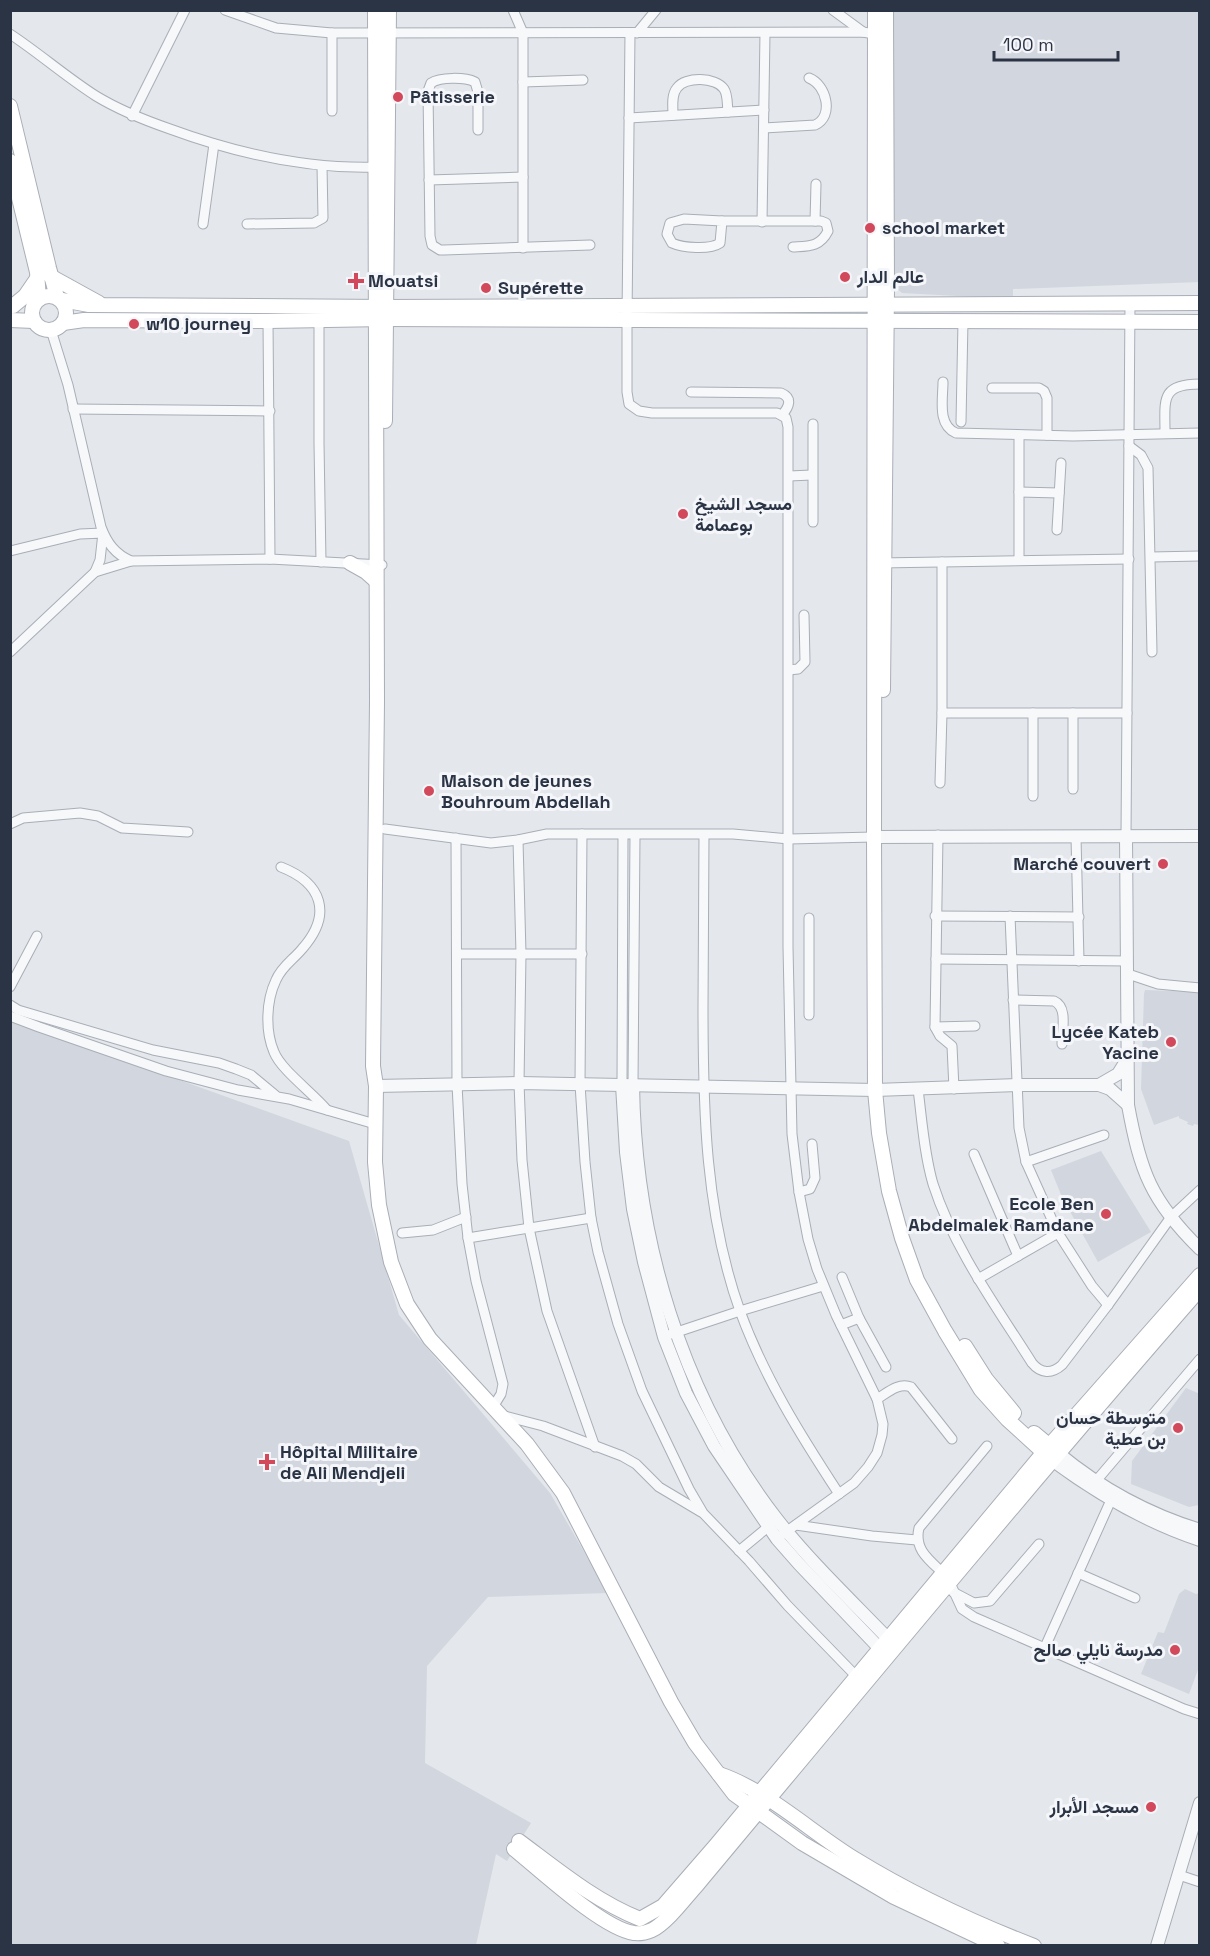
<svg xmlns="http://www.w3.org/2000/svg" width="1210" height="1956" viewBox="0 0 1210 1956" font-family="'Space Grotesk',Vazirmatn,sans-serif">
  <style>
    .built { fill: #d2d6de }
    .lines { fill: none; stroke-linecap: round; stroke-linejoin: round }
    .minor-casing { stroke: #a9aeb7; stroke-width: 11 }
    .tertiary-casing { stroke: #a9aeb7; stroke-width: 14 }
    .secondary-casing { stroke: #a9aeb7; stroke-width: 16 }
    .minor { stroke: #f7f8fa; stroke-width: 9 }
    .tertiary { stroke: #f7f8fa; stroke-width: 12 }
    .secondary { stroke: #fff; stroke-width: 14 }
    .poi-dot { fill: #d1495b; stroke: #f4f6f9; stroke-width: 2 }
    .labels { text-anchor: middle; stroke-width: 6; stroke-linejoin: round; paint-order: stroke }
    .poi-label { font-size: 18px; font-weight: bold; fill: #2b3445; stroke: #f4f6f9; text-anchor: start }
  </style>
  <rect width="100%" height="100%" fill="#e4e7ec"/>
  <g class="built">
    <path d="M894 11H1199V282L1013 289V299L902 293 895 287 892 282Z"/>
    <path d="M1145 990 1199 992V1125L1194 1124 1193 1126 1187 1124 1188 1122 1179 1118V1116L1154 1125 1141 1089 1144 994Z"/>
    <path d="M10 1019 349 1141 399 1315 550 1493 608 1593 488 1597 427 1666 425 1763 531 1823 507 1861 496 1854 476 1945H11Z"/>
    <path d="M1101 1151 1151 1232 1098 1262 1062 1197 1051 1170Z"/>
    <path d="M1186 1388 1200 1394 1199 1505 1189 1507 1131 1484 1132 1461Z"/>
    <path d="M1185 1589 1196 1594 1200 1593 1199 1667 1189 1694 1141 1674 1158 1632 1164 1633 1179 1594Z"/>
  </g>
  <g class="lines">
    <g class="minor-casing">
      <g id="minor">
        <path d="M225 10 276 28 332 33 863 32 879 35"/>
        <path d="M513 10 523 33V248"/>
        <path d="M833 10 863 32"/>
        <path d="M630 33 627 319V392L629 404 639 411 652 413H777L786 418 788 427V947L792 1134 799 1192 808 1239 817 1269 836 1315 877 1399 883 1424 882 1435 877 1453 868 1467 854 1483 783 1534"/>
        <path d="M637 33 656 10"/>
        <path d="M10 34C39 53 66 77 96 96 119 110 144 120 170 129 238 154 308 170 381 167"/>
        <path d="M523 82 583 80"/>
        <path d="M332 111V33"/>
        <path d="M673 115C673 107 671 95 677 88 685 76 716 77 724 89 728 95 727 104 728 112"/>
        <path d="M132 116 185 10"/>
        <path d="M629 118 764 110"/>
        <path d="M764 128 815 125C834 117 827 85 809 78"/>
        <path d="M478 130V92L475 82C465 77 440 77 431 83L428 91 430 236 432 245 440 250H444L590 245"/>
        <path d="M429 180 523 177"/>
        <path d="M684 219 722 221 720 243C710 250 683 248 672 243L667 234 670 223Z"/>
        <path d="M722 221H821L826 223 828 231C820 247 809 246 793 247"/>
        <path d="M815 221 816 184"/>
        <path d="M762 222 765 33"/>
        <path d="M203 224 214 144"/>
        <path d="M247 224 314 223 323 218 322 166"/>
        <path d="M319 320V443L321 562"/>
        <path d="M268 321 270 559"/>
        <path d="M51 330 68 385 101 527C107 543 115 554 131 561L270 559 382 565"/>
        <path d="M943 382C943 399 937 425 956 433L1073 436 1200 433"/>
        <path d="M992 388H1039L1044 391 1047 398V435"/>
        <path d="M691 392 781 393C793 398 789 407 782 415"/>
        <path d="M73 409 270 411"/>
        <path d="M961 422 963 321"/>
        <path d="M1165 433C1165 400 1160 384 1200 384"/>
        <path d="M1129 446 1141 455 1148 468 1152 652"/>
        <path d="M789 476 812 475"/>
        <path d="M1019 492 1059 493"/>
        <path d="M813 522V424"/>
        <path d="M1057 530 1061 463"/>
        <path d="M10 551 80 534 103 533 100 560 95 572"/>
        <path d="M1151 557 1200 556"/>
        <path d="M1019 559V435"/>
        <path d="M879 563 1129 559"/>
        <path d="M10 652 95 572 131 561"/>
        <path d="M789 670 798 669 805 662 804 615"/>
        <path d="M942 713H1127"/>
        <path d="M940 783 942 713V562"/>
        <path d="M1073 789V713"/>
        <path d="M1033 796V713"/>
        <path d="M10 824 23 818 80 813 98 816 122 828 188 832"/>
        <path d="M385 829 491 843 518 840 547 834H733L789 839 874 837"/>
        <path d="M582 834 580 1084 585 1162 591 1218 598 1252 618 1324 642 1391 689 1489 703 1513 749 1561 788 1606 856 1676"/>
        <path d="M704 835C704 892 703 949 703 1007 703 1109 705 1213 740 1311 764 1377 801 1436 839 1494"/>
        <path d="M938 835 935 1027 940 1036 952 1046 954 1089"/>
        <path d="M1126 836 1130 303"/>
        <path d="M1076 837 1079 961"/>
        <path d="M456 838 457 1084 462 1184 468 1238 476 1281 503 1384 501 1394 493 1407"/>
        <path d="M518 840 521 954 519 1083 522 1160 529 1228 547 1311 595 1447"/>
        <path d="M281 867C322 883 333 914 302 949 293 960 282 966 276 980 266 1001 265 1031 274 1052 281 1070 313 1093 327 1110"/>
        <path d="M935 916 1079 917"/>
        <path d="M1010 916 1019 1128 1026 1162 1058 1233 1092 1286 1108 1305"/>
        <path d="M809 918V1015"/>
        <path d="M457 954H582"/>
        <path d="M936 959 1127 961"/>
        <path d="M1128 974 1158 984 1200 988"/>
        <path d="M10 987 37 936"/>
        <path d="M1013 1000 1054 1001C1068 1007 1062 1030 1062 1044"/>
        <path d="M10 1005 18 1010 153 1050 219 1063 236 1069 251 1075 275 1095"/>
        <path d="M10 1016 39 1027 166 1071 238 1090 289 1099 375 1124"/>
        <path d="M935 1027 975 1026"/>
        <path d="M633 1084 635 835"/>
        <path d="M622 1085 623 835"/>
        <path d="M918 1089C922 1120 924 1153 933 1184 954 1249 996 1306 1032 1363 1041 1374 1052 1374 1062 1365L1108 1305 1171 1217 1200 1190"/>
        <path d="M974 1154 1018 1256"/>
        <path d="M1026 1162 1104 1135"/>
        <path d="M799 1192 810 1189 815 1178 812 1144"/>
        <path d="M402 1233 433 1230 466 1217"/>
        <path d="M468 1238 591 1218"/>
        <path d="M978 1279 1058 1233"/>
        <path d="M859 1318 886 1367"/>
        <path d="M841 1325 859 1318 842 1277"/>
        <path d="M671 1334 740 1311 823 1286"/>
        <path d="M877 1399C887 1393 899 1382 911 1387L952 1439"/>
        <path d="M501 1415 543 1426 622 1456 636 1464 659 1487 701 1512"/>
        <path d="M1096 1481 1200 1359"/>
        <path d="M796 1525 872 1536 917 1540"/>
        <path d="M739 1551 768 1527"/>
        <path d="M943 1573C928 1559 914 1549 919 1528L987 1446"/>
        <path d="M1078 1573 1135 1598"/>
        <path d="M950 1583 962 1609 974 1617 1184 1709 1200 1714"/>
        <path d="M953 1592 974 1603 990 1601 1039 1544"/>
        <path d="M1045 1647 1111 1500"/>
        <path d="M1179 1875 1200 1882"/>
      </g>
    </g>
    <g class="tertiary-casing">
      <g id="tertiary">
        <path d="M1126 836 1128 1105C1140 1171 1151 1201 1200 1249"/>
        <path d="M874 837 1200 836"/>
        <path d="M633 1084C635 1238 681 1395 776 1518 811 1563 854 1603 894 1645"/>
        <path d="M622 1085 626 1152 633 1209 644 1262 664 1337 686 1393 714 1446 777 1539 799 1564 885 1654"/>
        <path d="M1099 1085 1118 1074 1128 1058"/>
        <path d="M376 1086 519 1083 875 1090 1018 1085H1099L1110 1089 1128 1105"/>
        <path d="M1058 1453C1099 1487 1148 1514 1200 1530"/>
        <path d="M1052 1460C1098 1494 1145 1522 1200 1540"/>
        <path d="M1157 1946 1200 1803"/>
      </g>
    </g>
    <g class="secondary-casing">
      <g id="secondary">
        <path d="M375 10 377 701 373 1066 376 1086 375 1162 379 1205 391 1262 407 1304 430 1339 527 1444 563 1493 671 1702 695 1743 734 1794 802 1843 894 1897 998 1946"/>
        <path d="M875 10 874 837 875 1090 879 1133 889 1191 902 1238 917 1280 945 1331 981 1390 1007 1419 1052 1460"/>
        <path d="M10 106 49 268 57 297"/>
        <path d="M10 161 37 272 39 299"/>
        <path d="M50 276 99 303"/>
        <circle cx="49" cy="313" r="17"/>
        <path d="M62 300 89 305 386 307 1200 303"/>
        <path d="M13 306 25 296 38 277"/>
        <path d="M10 320 34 321"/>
        <path d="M63 323 84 320 268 321 386 319 1200 322"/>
        <path d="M385 421 389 10"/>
        <path d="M350 563 366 572 375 580"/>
        <path d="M883 690 887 289 886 10"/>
        <path d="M965 1346 986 1379 1014 1413"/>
        <path d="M1034 1433 1058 1453"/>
        <path d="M719 1774C767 1790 812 1833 855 1859 912 1894 972 1922 1034 1946"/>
        <path d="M519 1841C558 1870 595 1901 640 1919L663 1906 716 1845 1049 1446 1200 1275"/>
        <path d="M514 1849C540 1870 603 1929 634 1933 639 1934 647 1932 652 1930 667 1923 686 1897 697 1885 864 1685 1029 1485 1200 1289"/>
      </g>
    </g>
    <use href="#minor" class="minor"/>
    <use href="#tertiary" class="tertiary"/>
    <use href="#secondary" class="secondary"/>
  </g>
  <g class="poi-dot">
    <circle cx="398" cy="97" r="6"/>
    <circle cx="870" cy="228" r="6"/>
    <circle cx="845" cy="277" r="6"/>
    <path d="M353 272h6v6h6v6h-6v6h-6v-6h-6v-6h6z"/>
    <circle cx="486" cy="288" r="6"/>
    <circle cx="134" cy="324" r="6"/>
    <circle cx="683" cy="514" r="6"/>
    <circle cx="429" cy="791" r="6"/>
    <circle cx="1163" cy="864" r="6"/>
    <circle cx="1171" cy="1042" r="6"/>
    <circle cx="1106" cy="1214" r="6"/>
    <circle cx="1178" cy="1428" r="6"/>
    <path d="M264 1453h6v6h6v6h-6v6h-6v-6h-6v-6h6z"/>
    <circle cx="1175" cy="1650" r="6"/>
    <circle cx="1151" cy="1807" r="6"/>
  </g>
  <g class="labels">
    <g class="poi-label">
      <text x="410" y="103">Pâtisserie</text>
      <text x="882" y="234">school market</text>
      <text x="857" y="283">عالم الدار</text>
      <text x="368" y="287">Mouatsi</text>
      <text x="498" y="294">Supérette</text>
      <text x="146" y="330">w10 journey</text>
      <text x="695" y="510">مسجد الشيخ<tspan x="695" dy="21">بوعمامة</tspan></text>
      <text x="441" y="787">Maison de jeunes<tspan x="441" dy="21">Bouhroum Abdellah</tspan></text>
      <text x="1151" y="870" text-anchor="end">Marché couvert</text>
      <text x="1159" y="1038" text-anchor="end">Lycée Kateb<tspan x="1159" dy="21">Yacine</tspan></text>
      <text x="1094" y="1210" text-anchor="end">Ecole Ben<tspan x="1094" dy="21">Abdelmalek Ramdane</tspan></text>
      <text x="1166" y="1424" text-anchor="end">متوسطة حسان<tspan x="1166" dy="21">بن عطية</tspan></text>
      <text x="280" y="1458">Hôpital Militaire<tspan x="280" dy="21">de Ali Mendjeli</tspan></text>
      <text x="1163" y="1656" text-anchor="end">مدرسة نايلي صالح</text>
      <text x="1139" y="1813" text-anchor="end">مسجد الأبرار</text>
    </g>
  </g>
  <rect width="1210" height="1956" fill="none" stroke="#2b3445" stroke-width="24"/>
  <path d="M994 51v9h124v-9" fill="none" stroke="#2b3445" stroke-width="3"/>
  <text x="1003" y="51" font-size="18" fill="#2b3445" stroke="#f4f6f9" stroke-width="4.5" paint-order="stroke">100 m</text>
</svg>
